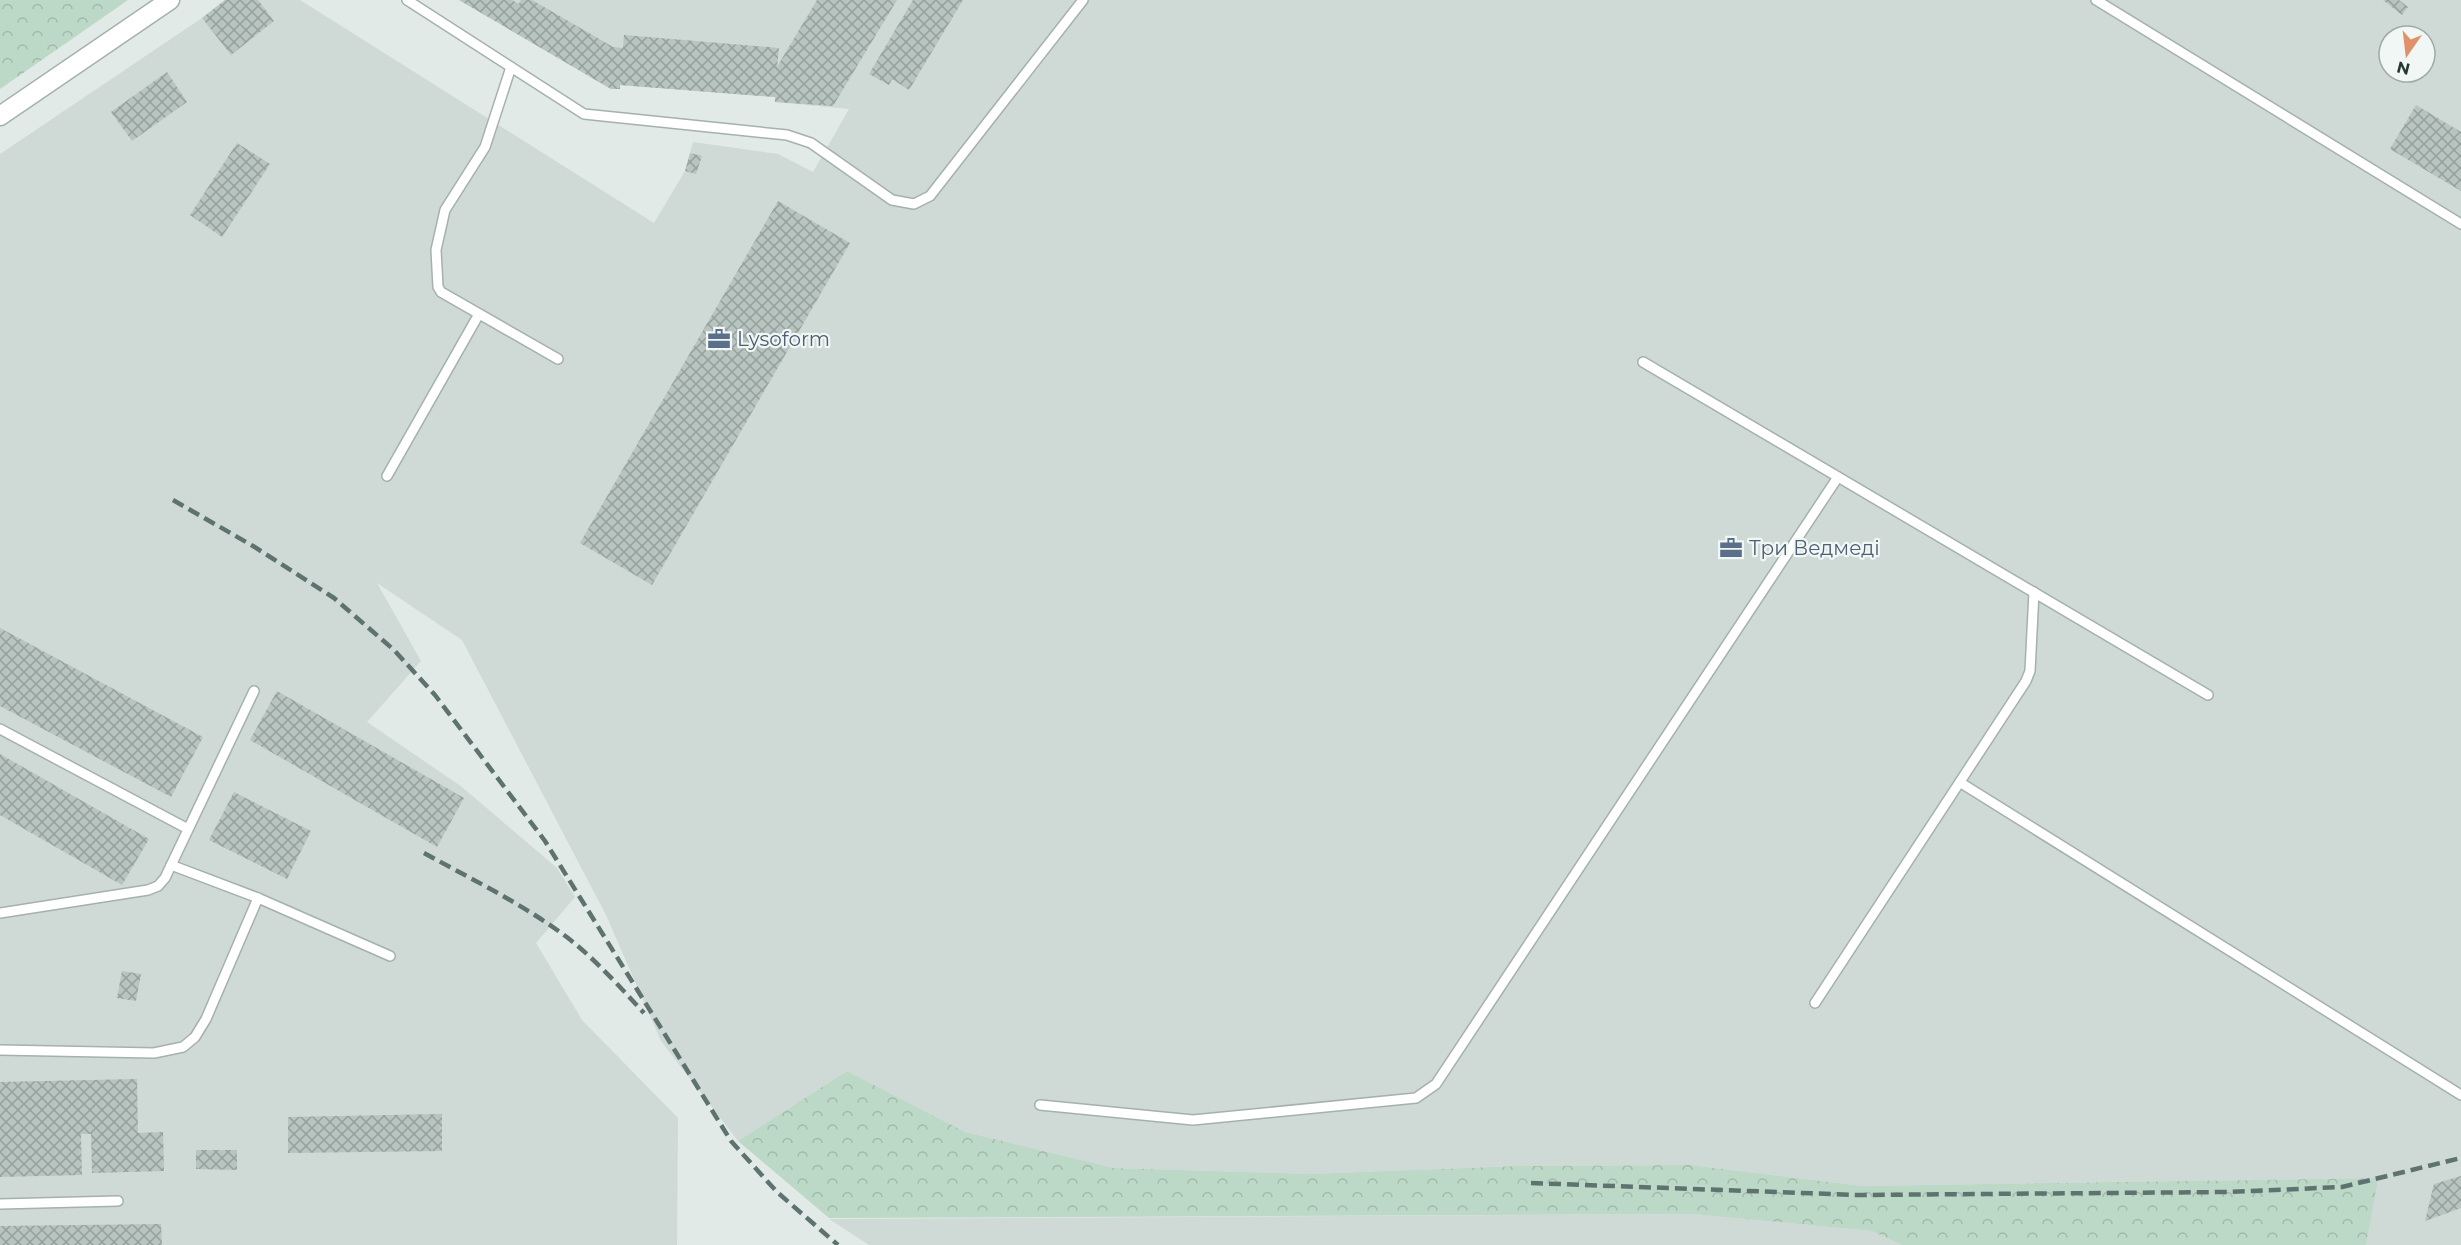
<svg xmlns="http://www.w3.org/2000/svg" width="2461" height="1245" viewBox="0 0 2461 1245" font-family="Montserrat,sans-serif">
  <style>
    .built { fill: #cfd9d6; fill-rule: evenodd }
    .forest { fill: url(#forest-crowns) }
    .building { fill: url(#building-cross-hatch) }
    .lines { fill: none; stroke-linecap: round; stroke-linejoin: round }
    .service-casing { stroke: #a5b1ad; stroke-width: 12 }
    .minor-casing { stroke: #a5b1ad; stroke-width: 21 }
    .service { stroke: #fff; stroke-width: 9 }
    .minor { stroke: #fff; stroke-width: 18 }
    .rail { stroke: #5e7370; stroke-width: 4.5; stroke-dasharray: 12 6; stroke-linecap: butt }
    .labels { text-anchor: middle; stroke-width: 4.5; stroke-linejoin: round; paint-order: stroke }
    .service-label { font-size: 20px; fill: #4e5e75; stroke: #f1f7f4; text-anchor: start }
  </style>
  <defs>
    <pattern id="forest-crowns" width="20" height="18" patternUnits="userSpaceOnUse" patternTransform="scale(1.5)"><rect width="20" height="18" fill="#bcd8c6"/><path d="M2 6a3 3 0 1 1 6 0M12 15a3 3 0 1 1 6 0" fill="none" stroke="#a1baab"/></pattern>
    <pattern id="building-cross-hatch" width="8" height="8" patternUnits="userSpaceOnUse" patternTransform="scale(1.5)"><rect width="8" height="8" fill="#b7c4c0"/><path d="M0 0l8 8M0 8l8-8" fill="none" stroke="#95a09d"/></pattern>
  </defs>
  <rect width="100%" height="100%" fill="#e1eae6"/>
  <g class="built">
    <path d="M225 0H300L654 223 685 171 693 142 778 154 813 172 849 109 775 102V97L620 85V89H611L459 0H2461V1245H2366L2377 1178 1862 1186 1691 1165 1518 1166 1309 1174 1114 1168 965 1132 847 1071 738 1141 661 1041 606 915 462 640 377 583 421 661 367 722 462 787 557 868 575 897 536 943 582 1020 678 1118 677 1245H0V154L202 18ZM2389 36H2425V72H2389Z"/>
    <path d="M1693 1214 1872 1231 1902 1245H869L829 1219Z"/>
  </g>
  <g class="forest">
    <path d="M0 0H128L0 89Z"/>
    <path d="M847 1071 965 1132 1114 1168 1309 1174 1518 1166 1691 1165 1862 1186 2378 1178 2366 1245H1902L1872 1231 1693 1214 829 1218 738 1141Z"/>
  </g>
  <g class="building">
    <path d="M225 0H258L274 21 231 55 202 18Z"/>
    <path d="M459 0H512L519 4 521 0H532L613 47 623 48 624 35 779 48 777 67 817 0H897L833 106 775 102V97L620 85V89H611Z"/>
    <path d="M913 0H963L909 90 892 79 889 85 869 74Z"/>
    <path d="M2383 0H2399L2408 7 2402 15Z"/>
    <path d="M167 72 187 102 132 141 111 112Z"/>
    <path d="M2416 105 2461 132V191L2390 149Z"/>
    <path d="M237 143 270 164 222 237 190 215Z"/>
    <path d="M690 153 702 156 696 174 685 171Z"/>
    <path d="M778 201 850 243 652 585 580 543Z"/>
    <path d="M0 628 203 737 171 797 0 706Z"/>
    <path d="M277 691 464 798 437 847 250 740Z"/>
    <path d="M0 754 149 839 122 885 0 815Z"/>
    <path d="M234 792 311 831 287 879 209 840Z"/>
    <path d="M122 971 141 974 136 1001 117 998Z"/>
    <path d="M137 1079 138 1133 163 1132 164 1171 92 1173 91 1134H81L82 1175 0 1177V1082Z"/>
    <path d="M442 1114V1151L288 1153V1117Z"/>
    <path d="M196 1150H237V1170L196 1169Z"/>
    <path d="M2461 1176V1208L2425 1221 2434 1184Z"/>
    <path d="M161 1224 162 1245H0V1226Z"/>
  </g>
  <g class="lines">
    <g class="service-casing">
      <g id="service">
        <path d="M407 0 584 114 787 135 811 143 892 200 914 204 930 196 1083 0"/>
        <path d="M2096 0 2461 224"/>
        <path d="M511 67 485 147 445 210 436 250 438 287 441 292 558 359"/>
        <path d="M1643 362 2208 695"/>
        <path d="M387 476 479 314"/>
        <path d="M0 729 188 829"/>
        <path d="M1961 783 2461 1095"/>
        <path d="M171 865 258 898 390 956"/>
        <path d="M0 913 148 890 158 886 165 878 254 691"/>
        <path d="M1815 1003 2026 681 2030 671 2034 592"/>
        <path d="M0 1050 154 1053 183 1047 195 1037 206 1019 258 898"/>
        <path d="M1040 1105 1193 1120 1416 1098 1436 1084 1838 477"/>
        <path d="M0 1204 118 1201"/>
      </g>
    </g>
    <g class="minor-casing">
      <path id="minor" d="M0 116 170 0"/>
    </g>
    <use href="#service" class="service"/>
    <use href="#minor" class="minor"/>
    <g class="rail">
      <path d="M173 500 253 546 334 598 394 650 435 695 545 841 731 1141 777 1192 838 1245"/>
      <path d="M424 853C473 880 523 904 568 938 596 960 620 987 644 1013"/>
      <path d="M1531 1183 1858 1195 2229 1192 2342 1187 2461 1158"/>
    </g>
  </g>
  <defs>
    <g id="office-bare" transform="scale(1.8)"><path d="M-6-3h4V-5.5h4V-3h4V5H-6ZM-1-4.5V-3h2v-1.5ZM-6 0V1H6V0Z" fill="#5c6f8a" stroke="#f1f7f4" stroke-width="2.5" paint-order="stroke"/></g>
  </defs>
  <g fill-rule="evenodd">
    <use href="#office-bare" x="719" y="339"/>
    <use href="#office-bare" x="1731" y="548"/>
  </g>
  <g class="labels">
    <g class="service-label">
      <text x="737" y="346">Lysoform</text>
      <text x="1749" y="555">Три Ведмеді</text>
    </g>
  </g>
  <g transform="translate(2407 54) rotate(194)"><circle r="28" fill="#f1f7f4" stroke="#9faba7" stroke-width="1.5"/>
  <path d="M0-4.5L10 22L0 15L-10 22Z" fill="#e09169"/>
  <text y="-9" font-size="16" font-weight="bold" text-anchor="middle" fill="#243834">N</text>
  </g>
</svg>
